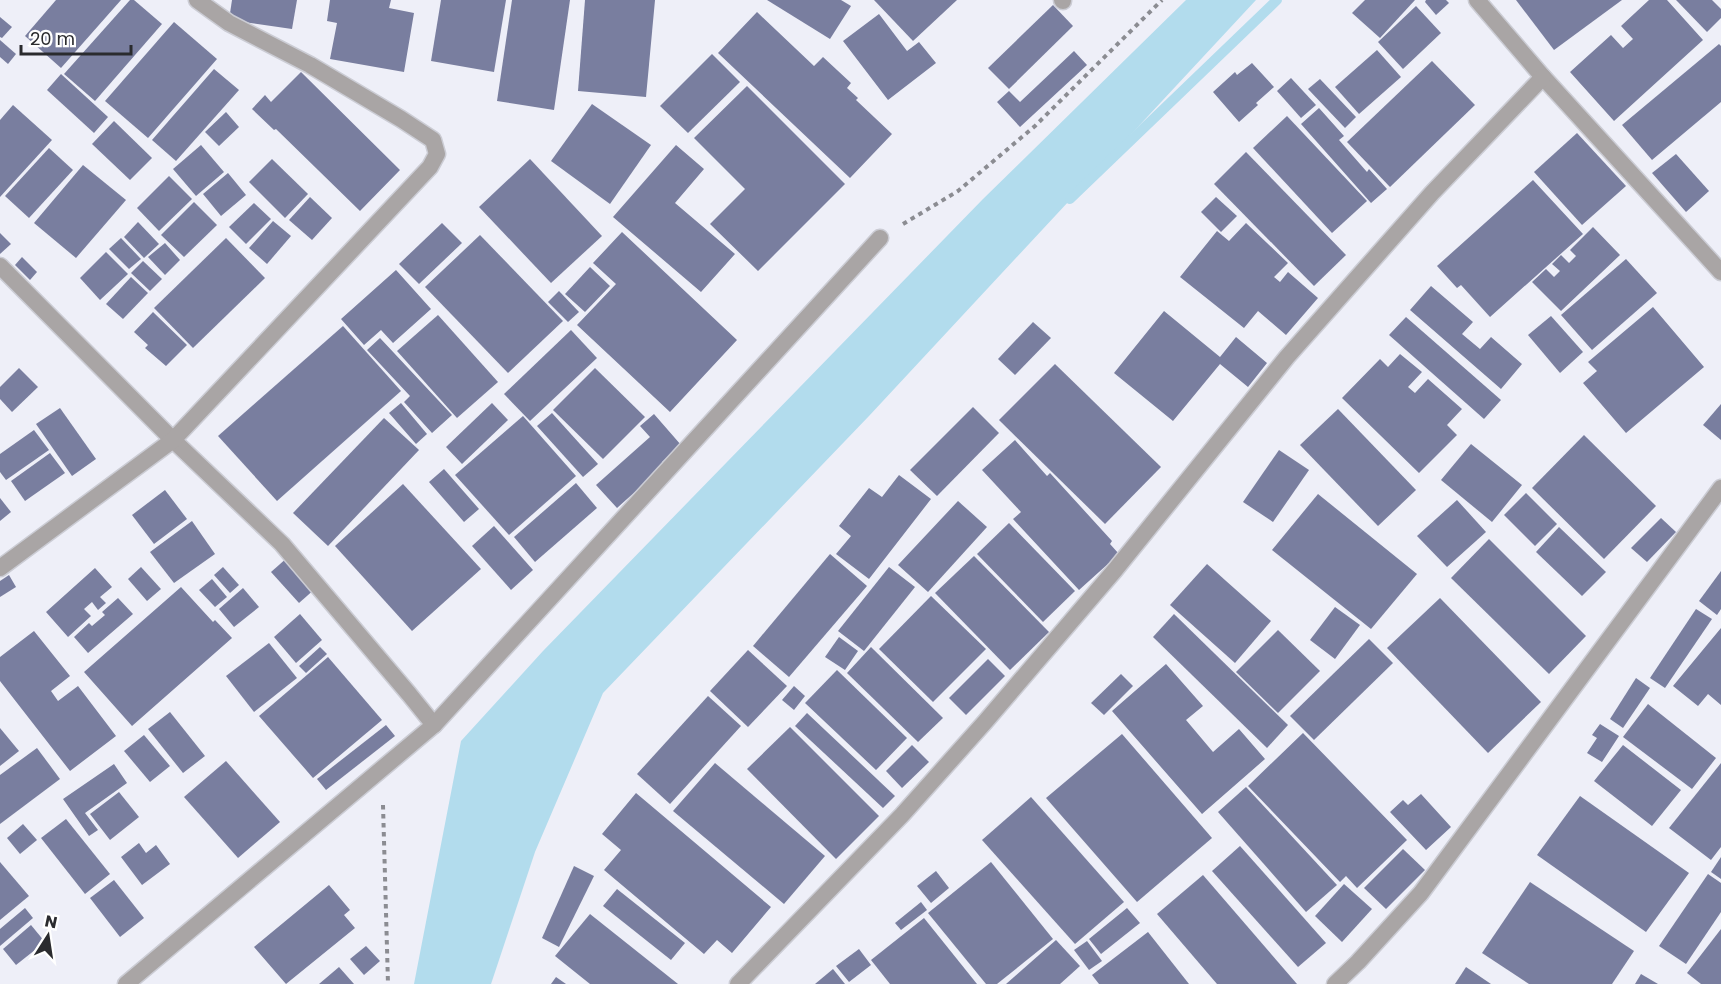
<svg xmlns="http://www.w3.org/2000/svg" width="1721" height="984" viewBox="0 0 1721 984" font-family="Poppins,sans-serif">
  <style>
    .water { fill: #b2dced }
    .lines { fill: none; stroke-linecap: round; stroke-linejoin: round }
    .stream { stroke: #b2dced; stroke-width: 10 }
    .building { fill: #797e9f }
    .minor-casing { stroke: #cbccd4; stroke-width: 19 }
    .path { stroke: #8b8c92; stroke-width: 4; stroke-dasharray: 4.5 4.5; stroke-linecap: butt }
    .minor { stroke: #a9a5a5; stroke-width: 16 }
  </style>
  <rect width="100%" height="100%" fill="#eeeff8"/>
  <path class="water" d="M1186 0H1256L869 416 603 693 535 852 491 984H414L461 741 543 651 983 199Z"/>
  <g class="lines">
    <path class="stream" d="M1070 199 1277 0"/>
  </g>
  <g class="building">
    <path d="M56 0H121L61 68 25 36Z"/>
    <path d="M130 0H134L162 24 95 101 64 74Z"/>
    <path d="M232 0H297L292 29 229 20Z"/>
    <path d="M330 0H391L389 8 414 13 404 72 330 59 337 23 327 21Z"/>
    <path d="M441 0H506L494 72 431 61Z"/>
    <path d="M512 0H570L554 110 497 101Z"/>
    <path d="M585 0H655L646 97 578 91Z"/>
    <path d="M767 0H841L851 6 830 39Z"/>
    <path d="M874 0H957L913 41Z"/>
    <path d="M1365 0H1415L1380 38 1352 13Z"/>
    <path d="M1426 0H1446L1449 3 1436 15 1425 2Z"/>
    <path d="M1516 0H1622L1554 50Z"/>
    <path d="M1649 0H1667L1703 40 1614 121 1570 72 1611 35 1623 48 1633 39 1621 26Z"/>
    <path d="M1676 0H1712L1721 9V18L1707 32Z"/>
    <path d="M1053 5 1073 26 1009 89 988 68Z"/>
    <path d="M1416 6 1441 33 1403 69 1378 42Z"/>
    <path d="M757 12 814 66 823 57 851 83 847 88 858 98 856 100 892 134 850 178 718 53Z"/>
    <path d="M879 14 907 51 919 42 936 63 888 100 843 41Z"/>
    <path d="M0 17 12 27 2 38 0 37Z"/>
    <path d="M174 22 217 59 148 138 105 101Z"/>
    <path d="M0 40 16 54 8 64 0 57Z"/>
    <path d="M1719 44 1721 46V102L1652 160 1622 125Z"/>
    <path d="M1377 50 1401 77 1359 114 1335 87Z"/>
    <path d="M1074 51 1087 65 1020 127 997 102 1009 91 1020 102Z"/>
    <path d="M712 54 740 82 688 133 660 106Z"/>
    <path d="M1432 61 1475 105 1390 187 1347 142Z"/>
    <path d="M1252 63 1274 87 1256 103 1258 105 1239 122 1213 92 1235 72 1237 75Z"/>
    <path d="M214 69 239 90 176 161 152 140Z"/>
    <path d="M301 72 400 170 360 211 276 129 274 130 252 109 265 95 271 102Z"/>
    <path d="M61 74 108 117 94 133 47 90Z"/>
    <path d="M1291 78 1316 105 1301 118 1277 91Z"/>
    <path d="M1320 79 1356 117 1345 128 1308 89Z"/>
    <path d="M747 86 845 184 758 271 710 224 745 189 694 138Z"/>
    <path d="M592 104 651 145 610 204 551 161Z"/>
    <path d="M13 105 52 140 0 197V120Z"/>
    <path d="M1319 108 1344 136 1339 140 1367 172 1369 169 1387 189 1371 203 1301 124Z"/>
    <path d="M226 112 239 127 219 146 205 132Z"/>
    <path d="M1287 116 1367 201 1332 233 1253 148Z"/>
    <path d="M114 121 152 158 130 180 92 144Z"/>
    <path d="M1577 133 1626 186 1582 225 1534 172Z"/>
    <path d="M201 145 224 172 196 196 173 169Z"/>
    <path d="M676 145 704 169 675 203 735 254 701 292 613 217Z"/>
    <path d="M49 148 73 170 29 218 5 196Z"/>
    <path d="M1246 152 1346 255 1314 286 1214 184Z"/>
    <path d="M1676 154 1709 191 1686 212 1652 173Z"/>
    <path d="M272 159 308 194 285 218 249 182Z"/>
    <path d="M530 159 602 236 551 283 479 207Z"/>
    <path d="M83 165 126 200 76 258 34 223Z"/>
    <path d="M228 173 246 195 221 216 203 194Z"/>
    <path d="M169 176 192 199 159 231 137 208Z"/>
    <path d="M1533 180 1583 234 1490 317 1461 285 1457 288 1437 266Z"/>
    <path d="M310 197 332 218 312 240 289 220Z"/>
    <path d="M1216 197 1237 216 1221 232 1201 212Z"/>
    <path d="M194 202 217 225 184 257 161 235Z"/>
    <path d="M254 203 271 219 246 244 229 227Z"/>
    <path d="M273 221 291 236 267 264 249 248Z"/>
    <path d="M138 222 159 244 144 258 124 237Z"/>
    <path d="M442 223 462 243 419 284 399 264Z"/>
    <path d="M1246 223 1288 263 1274 277 1280 282 1288 272 1318 298 1286 335 1258 311 1244 328 1180 277 1217 231 1229 241Z"/>
    <path d="M1593 227 1620 255 1561 311 1532 282 1546 269 1554 277 1560 271 1552 264 1561 255 1569 263 1576 256 1570 250Z"/>
    <path d="M622 232 737 340 670 412 577 325 616 284 593 263Z"/>
    <path d="M0 233 11 244 0 254Z"/>
    <path d="M480 235 563 321 508 373 425 287Z"/>
    <path d="M121 238 141 259 129 269 109 249Z"/>
    <path d="M226 238 265 278 193 348 154 308Z"/>
    <path d="M165 243 180 260 165 275 148 257Z"/>
    <path d="M106 252 128 274 100 300 80 278Z"/>
    <path d="M22 257 37 272 30 280 15 265Z"/>
    <path d="M1626 259 1657 293 1592 350 1561 315Z"/>
    <path d="M143 261 162 279 150 291 131 273Z"/>
    <path d="M590 267 610 286 585 312 565 294Z"/>
    <path d="M396 270 431 309 393 343 381 330 364 345 341 319Z"/>
    <path d="M131 277 148 293 123 319 106 304Z"/>
    <path d="M1431 286 1473 322 1462 334 1480 349 1491 337 1522 364 1501 389 1410 310Z"/>
    <path d="M559 291 579 312 568 322 548 302Z"/>
    <path d="M1653 307 1704 367 1626 433 1583 383 1597 371 1588 362Z"/>
    <path d="M1164 311 1220 357 1236 337 1267 363 1248 387 1220 364 1173 421 1114 373Z"/>
    <path d="M153 312 187 345 166 366 145 348 148 345 134 332Z"/>
    <path d="M438 315 498 382 457 418 397 351Z"/>
    <path d="M1551 316 1583 352 1560 373 1528 335Z"/>
    <path d="M1406 317 1501 400 1484 419 1389 335Z"/>
    <path d="M1033 322 1051 338 1015 375 998 359Z"/>
    <path d="M343 326 401 391 277 501 218 436Z"/>
    <path d="M571 330 597 358 530 421 504 394Z"/>
    <path d="M380 338 452 415 432 433 404 402 410 396 367 350Z"/>
    <path d="M1400 354 1422 372 1408 387 1415 393 1428 379 1462 409 1447 425 1457 435 1419 473 1342 398 1380 359 1388 367Z"/>
    <path d="M1055 364 1161 467 1105 524 999 420Z"/>
    <path d="M19 368 38 387 12 412 0 399V387Z"/>
    <path d="M595 368 645 417 603 459 553 410Z"/>
    <path d="M401 403 427 434 416 444 389 413Z"/>
    <path d="M492 403 508 420 462 464 446 447Z"/>
    <path d="M1721 404V440L1703 425Z"/>
    <path d="M973 407 999 433 937 496 910 470Z"/>
    <path d="M60 408 96 459 72 476 36 424Z"/>
    <path d="M1338 409 1416 490 1378 526 1300 445Z"/>
    <path d="M552 413 598 464 583 477 537 426Z"/>
    <path d="M654 414 681 445 662 462 665 465 617 508 596 485 650 437 640 426Z"/>
    <path d="M523 416 576 476 509 535 455 475Z"/>
    <path d="M384 418 419 450 328 546 293 513Z"/>
    <path d="M34 430 49 450 6 480 0 472V454Z"/>
    <path d="M1584 435 1656 506 1604 559 1532 488Z"/>
    <path d="M1015 440 1047 476 1050 473 1112 541 1110 544 1119 554 1079 590 1013 519 1021 512 982 470Z"/>
    <path d="M1471 444 1522 485 1492 522 1441 480Z"/>
    <path d="M1279 450 1309 470 1273 522 1243 502Z"/>
    <path d="M50 453 65 473 25 501 11 481Z"/>
    <path d="M444 469 479 509 464 522 429 482Z"/>
    <path d="M899 475 931 499 869 579 836 554 851 536 839 526 869 488 882 497Z"/>
    <path d="M576 483 597 508 535 562 514 537Z"/>
    <path d="M403 484 481 569 412 631 335 546Z"/>
    <path d="M165 490 187 519 154 544 132 515Z"/>
    <path d="M1526 493 1557 524 1535 546 1504 515Z"/>
    <path d="M1318 494 1417 574 1371 629 1272 550Z"/>
    <path d="M0 498 11 512 0 521Z"/>
    <path d="M1457 500 1486 532 1447 567 1417 536Z"/>
    <path d="M958 501 987 527 928 592 898 565Z"/>
    <path d="M1661 518 1676 532 1647 562 1631 548Z"/>
    <path d="M192 521 215 554 174 583 150 552Z"/>
    <path d="M1009 523 1075 591 1043 622 977 554Z"/>
    <path d="M494 526 533 570 511 590 472 546Z"/>
    <path d="M1559 527 1606 572 1582 596 1536 552Z"/>
    <path d="M1489 539 1586 636 1549 674 1451 578Z"/>
    <path d="M830 554 867 586 789 677 753 646Z"/>
    <path d="M974 556 1049 632 1010 670 935 593Z"/>
    <path d="M288 557 316 588 299 603 271 572Z"/>
    <path d="M1207 564 1271 621 1235 663 1170 605Z"/>
    <path d="M141 567 161 589 147 601 128 579Z"/>
    <path d="M223 567 239 585 230 593 214 575Z"/>
    <path d="M889 567 915 587 864 651 838 631Z"/>
    <path d="M95 568 112 587 100 597 106 603 98 610 92 602 84 609 91 616 68 637 46 612Z"/>
    <path d="M1721 571V609L1717 615 1699 601Z"/>
    <path d="M9 575 16 587 0 597V581Z"/>
    <path d="M212 579 227 597 215 607 199 590Z"/>
    <path d="M181 587 213 622 215 620 232 638 132 726 84 672Z"/>
    <path d="M243 588 259 607 234 627 219 609Z"/>
    <path d="M931 596 986 649 933 702 879 649Z"/>
    <path d="M118 598 133 614 88 653 74 637 89 623 92 626 105 615 102 612Z"/>
    <path d="M1440 598 1541 702 1488 753 1387 648Z"/>
    <path d="M1335 607 1360 625 1335 659 1310 640Z"/>
    <path d="M1696 609 1712 619 1665 688 1650 678Z"/>
    <path d="M300 614 322 640 296 663 274 637Z"/>
    <path d="M1174 614 1288 725 1267 748 1153 637Z"/>
    <path d="M1721 628V705L1708 694 1698 706 1673 686Z"/>
    <path d="M1278 630 1320 671 1278 713 1236 672Z"/>
    <path d="M34 631 70 676 51 691 58 701 78 686 116 736 70 771 0 681V657Z"/>
    <path d="M839 637 858 651 845 670 825 657Z"/>
    <path d="M1369 639 1393 663 1314 740 1290 716Z"/>
    <path d="M269 643 297 678 254 712 226 676Z"/>
    <path d="M320 647 327 654 306 673 299 666Z"/>
    <path d="M871 647 943 718 918 742 847 673Z"/>
    <path d="M748 650 787 686 748 727 710 691Z"/>
    <path d="M328 657 382 720 313 778 259 716Z"/>
    <path d="M988 659 1005 676 966 715 949 698Z"/>
    <path d="M1166 664 1203 706 1186 720 1213 752 1239 729 1265 759 1202 814 1112 711Z"/>
    <path d="M837 670 907 738 876 770 805 703Z"/>
    <path d="M1121 674 1133 686 1104 715 1091 703Z"/>
    <path d="M1636 678 1650 688 1623 728 1610 719Z"/>
    <path d="M794 686 805 696 794 710 782 700Z"/>
    <path d="M708 696 741 726 670 804 637 774Z"/>
    <path d="M1648 704 1716 758 1692 789 1623 737Z"/>
    <path d="M170 712 205 756 183 773 148 729Z"/>
    <path d="M807 713 895 796 883 808 795 726Z"/>
    <path d="M1600 724 1619 736 1602 762 1587 753 1597 738 1592 735Z"/>
    <path d="M386 725 395 736 326 790 317 779Z"/>
    <path d="M790 727 879 816 836 859 747 769Z"/>
    <path d="M0 728 19 751 0 766Z"/>
    <path d="M1303 733 1407 840 1357 888 1346 876 1340 882 1248 786Z"/>
    <path d="M1122 734 1212 838 1137 902 1046 798Z"/>
    <path d="M144 735 170 766 150 782 124 751Z"/>
    <path d="M912 745 929 762 902 788 886 771Z"/>
    <path d="M1623 745 1681 790 1652 826 1594 781Z"/>
    <path d="M37 748 60 779 0 824V775Z"/>
    <path d="M226 761 280 822 238 858 184 797Z"/>
    <path d="M715 763 825 856 784 904 673 811Z"/>
    <path d="M1721 763V847L1711 860 1669 828Z"/>
    <path d="M114 764 127 783 85 813 98 830 89 836 63 799Z"/>
    <path d="M1246 787 1337 885 1306 912 1218 812Z"/>
    <path d="M119 792 139 817 110 840 90 814Z"/>
    <path d="M636 793 771 907 732 953 717 940 704 954 604 870 621 850 602 834Z"/>
    <path d="M1421 794 1451 827 1426 850 1390 812 1403 800 1408 805Z"/>
    <path d="M1580 796 1689 873 1646 932 1537 855Z"/>
    <path d="M1031 797 1124 902 1075 944 982 840Z"/>
    <path d="M66 819 110 874 85 894 41 838Z"/>
    <path d="M23 824 37 840 20 854 7 838Z"/>
    <path d="M139 843 146 853 156 845 170 864 142 885 121 857Z"/>
    <path d="M1240 846 1326 943 1298 967 1212 871Z"/>
    <path d="M1403 849 1425 870 1386 909 1364 888Z"/>
    <path d="M1721 857V879L1711 872Z"/>
    <path d="M0 862 29 896 0 920Z"/>
    <path d="M991 862 1053 939 997 984H986L928 913Z"/>
    <path d="M574 866 594 876 559 947 542 938Z"/>
    <path d="M936 871 949 888 931 903 917 886Z"/>
    <path d="M1708 874 1721 883V912L1686 964 1659 946Z"/>
    <path d="M1203 875 1297 984H1217L1157 914Z"/>
    <path d="M114 880 144 918 120 937 90 898Z"/>
    <path d="M1530 882 1634 951 1612 984H1529L1482 953Z"/>
    <path d="M1344 884 1372 909 1342 942 1315 916Z"/>
    <path d="M329 885 350 910 344 915 355 928 286 984 254 947Z"/>
    <path d="M617 889 685 943 671 960 603 906Z"/>
    <path d="M921 902 927 910 901 930 895 923Z"/>
    <path d="M25 908 33 918 0 946V929Z"/>
    <path d="M1127 908 1140 923 1101 954 1089 939Z"/>
    <path d="M590 914 678 984H590L555 956Z"/>
    <path d="M924 918 977 984H890L871 960Z"/>
    <path d="M31 925 45 942 16 965 3 949Z"/>
    <path d="M1721 929V984H1701L1687 973Z"/>
    <path d="M1148 932 1189 984H1099L1092 975Z"/>
    <path d="M1056 940 1080 966 1060 984H1006Z"/>
    <path d="M1087 941 1102 961 1089 970 1074 950Z"/>
    <path d="M366 946 380 961 364 975 350 959Z"/>
    <path d="M859 949 871 965 849 982 836 966Z"/>
    <path d="M339 967 354 984H319Z"/>
    <path d="M1466 967 1491 984H1455Z"/>
    <path d="M833 969 845 984H815Z"/>
    <path d="M1641 974 1658 984H1635Z"/>
    <path d="M556 977 566 984H551Z"/>
  </g>
  <g class="lines">
    <g class="minor-casing">
      <g id="minor">
        <path d="M1062 0 1063 1"/>
        <path d="M1477 0 1543 77 1721 272"/>
        <path d="M0 266 173 440 282 544 409 694 434 725"/>
        <path d="M0 568 173 440 430 167 437 154 433 140 401 119 310 65 229 23 197 0"/>
        <path d="M126 984 434 725 880 238"/>
        <path d="M738 984 902 815 985 722 1115 570 1287 357 1432 193 1543 77"/>
        <path d="M1335 984 1358 962 1421 893 1721 488"/>
      </g>
    </g>
    <g class="path">
      <path d="M903 224 958 191 1035 126 1162 0"/>
      <path d="M383 805 388 984"/>
    </g>
    <use href="#minor" class="minor"/>
  </g>
  <g transform="translate(48 936) rotate(12)" stroke="#ffffff" stroke-width="4.5" paint-order="stroke">
  <path d="M0-4.5L10 22L0 15L-10 22Z" fill="#2a2b2e"/>
  <text y="-9" font-size="16" font-weight="bold" text-anchor="middle" fill="#2a2b2e">N</text>
  </g>
  <path d="M21 45v9h110v-9" fill="none" stroke="#2a2b2e" stroke-width="3"/>
  <text x="30" y="45" font-size="18" fill="#2a2b2e" stroke="#ffffff" stroke-width="4.5" paint-order="stroke">20 m</text>
</svg>
